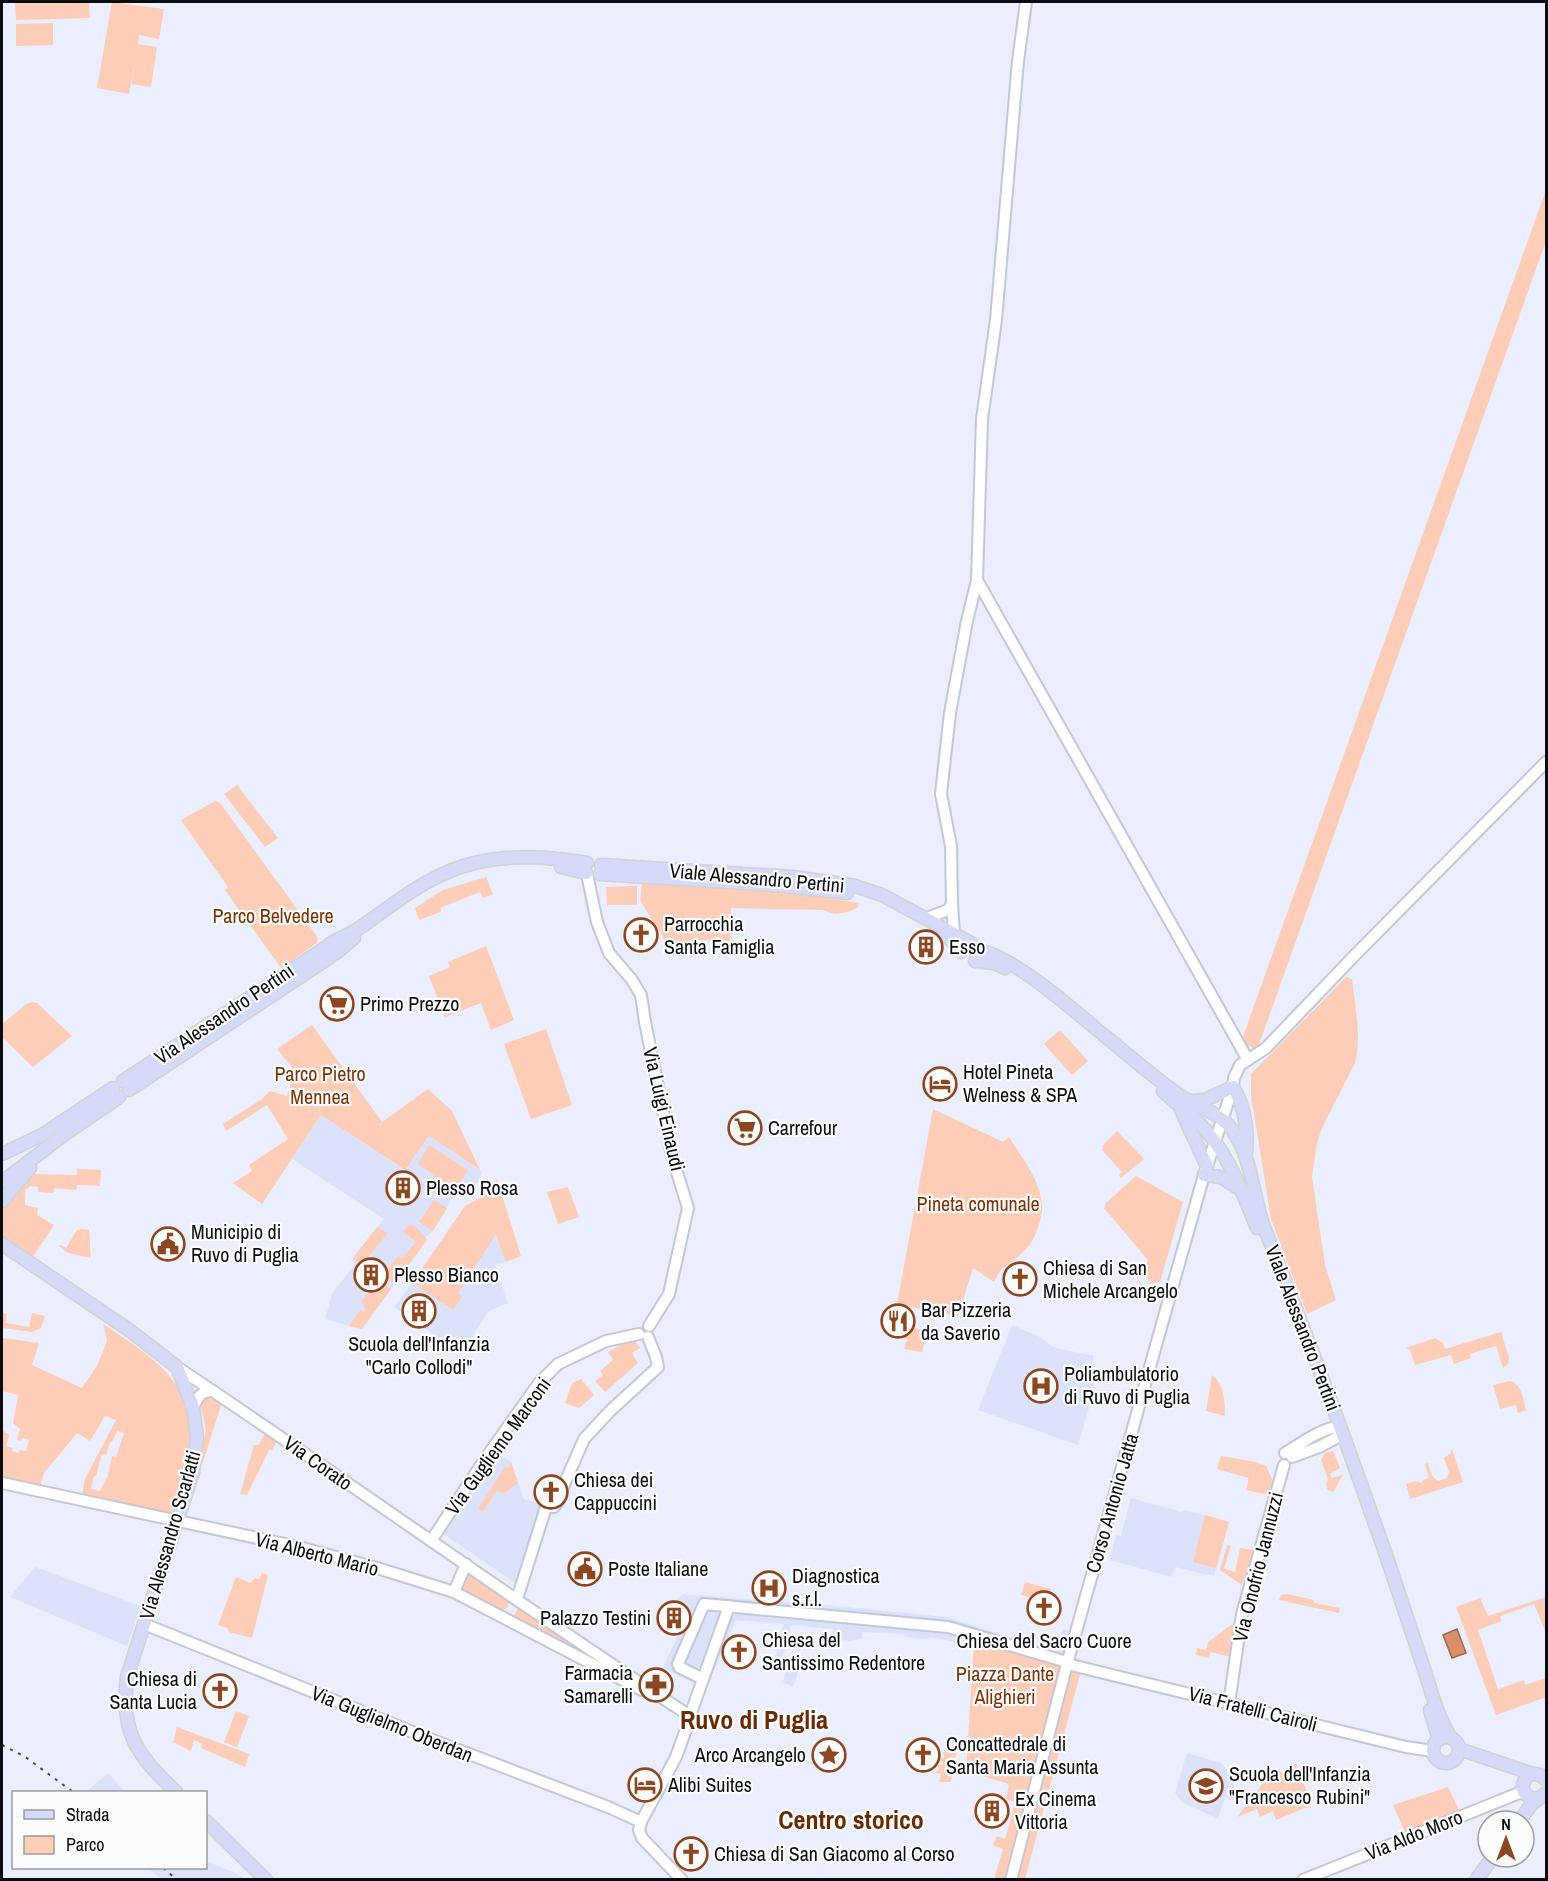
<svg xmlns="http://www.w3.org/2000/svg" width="1548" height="1881" viewBox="0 0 1548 1881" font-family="'Archivo Narrow',sans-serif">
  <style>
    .built { fill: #dde2fb }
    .green { fill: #fdcdb7; fill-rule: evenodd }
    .water { fill: #dc8e69; stroke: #9d674f; stroke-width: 1.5 }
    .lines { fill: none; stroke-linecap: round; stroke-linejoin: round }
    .tertiary-casing { stroke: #c3c7d8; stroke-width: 14 }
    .secondary-casing { stroke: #c3c7d8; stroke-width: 14 }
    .primary-casing { stroke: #d3d3d4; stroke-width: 15 }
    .tertiary { stroke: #fff; stroke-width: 10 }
    .secondary { stroke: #fff; stroke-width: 10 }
    .primary { stroke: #d4daf7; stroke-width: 12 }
    .rail { stroke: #464950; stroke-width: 2; stroke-dasharray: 3 6; stroke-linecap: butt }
    .labels { text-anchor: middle; stroke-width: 4.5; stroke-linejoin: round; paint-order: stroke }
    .street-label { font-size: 20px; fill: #0a0c11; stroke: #fcfcfc }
    .park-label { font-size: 20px; fill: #7a3407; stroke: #fcfcfc }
    .poi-label { font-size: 20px; fill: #0a0c11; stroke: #fcfcfc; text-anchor: start }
    .district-label { font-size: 26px; font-weight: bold; fill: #692b04; stroke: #fcfcfc }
  </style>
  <rect width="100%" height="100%" fill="#ebeefd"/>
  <g class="built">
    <path d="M321 1115 404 1170 429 1136 482 1172 477 1184 453 1197 433 1231 426 1237V1241L362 1329 325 1319 332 1294 355 1264 351 1261 384 1219 292 1159Z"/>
    <path d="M497 1234 506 1262 495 1265 508 1303 489 1311 461 1353 394 1307 412 1283 453 1310 458 1293Z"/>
    <path d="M1012 1325 1038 1336 1053 1347 1093 1356 1094 1391 1078 1445 978 1410Z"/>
    <path d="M497 1453 511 1462 524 1499 540 1504 517 1584 442 1533Z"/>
    <path d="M1131 1498 1182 1512 1184 1510 1229 1522 1214 1576 1175 1567 1172 1577 1110 1560 1116 1535 1121 1536Z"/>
    <path d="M35 1567 141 1606 127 1646 10 1597Z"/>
    <path d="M683 1594 827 1605 946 1617 1056 1651 1063 1629 1071 1631 1064 1654 1084 1660 1081 1673 976 1641 955 1642 930 1637 927 1639 905 1637 904 1634 862 1632V1639L849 1641 832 1638 833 1629 791 1625 781 1662 800 1667 793 1687 783 1682 786 1671 773 1668 783 1624 736 1620 706 1689 663 1668 687 1615 672 1610 676 1600Z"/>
    <path d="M1187 1753 1221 1763 1236 1780 1230 1800 1225 1798 1218 1819 1182 1802 1175 1793Z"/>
    <path d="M108 1773 125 1792H86L87 1791Z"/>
    <path d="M206 1861 236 1873 245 1879H161L147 1868H206Z"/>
  </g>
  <g class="green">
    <path d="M15 2H89L90 18 16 20Z"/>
    <path d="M112 2 164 9 159 39 139 35 138 44 157 47 151 87 132 84 135 63 129 94 97 88Z"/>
    <path d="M53 23V45L16 46V24Z"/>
    <path d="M1546 190V241L1257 1050 1241 1042Z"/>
    <path d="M237 785 278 838 265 847 224 794Z"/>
    <path d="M215 801 220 803 318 938 317 943 281 968 225 890 228 887 181 820Z"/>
    <path d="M486 877 493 894 483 898 480 892 440 908 441 912 419 920 415 908 443 890Z"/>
    <path d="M642 883 782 892 859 903 858 907C847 913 835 917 824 910L731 908 730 945C712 937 687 939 672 952L640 900Z"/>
    <path d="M637 886V905H607L606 887Z"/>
    <path d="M486 946 514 1020 491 1030 481 1003 445 1017 429 976 450 967 448 962Z"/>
    <path d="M1346 977 1352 979C1355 1007 1362 1036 1355 1063L1321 1130 1316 1148 1312 1177 1325 1265 1336 1300 1307 1314 1271 1219 1251 1095V1074Z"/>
    <path d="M33 1002 37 1003 72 1036 33 1067 2 1037V1024L28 1003Z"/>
    <path d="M312 1025 382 1122 428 1089 452 1111 480 1170 429 1136 405 1170 321 1115 262 1204 233 1183 252 1171 249 1165 288 1139 267 1105 226 1131 223 1124 262 1099 270 1091 287 1096 295 1071 277 1049Z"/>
    <path d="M546 1029 572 1105 531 1119 504 1044Z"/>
    <path d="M1060 1030 1088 1061 1072 1075 1044 1044Z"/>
    <path d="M933 1109 1003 1142 1009 1137C1026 1164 1052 1194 1038 1227 1035 1237 1032 1243 1024 1251 1017 1257 1011 1265 1002 1268L994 1282 973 1268 958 1316 897 1304Z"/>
    <path d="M1117 1131 1144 1159 1121 1178 1119 1175 1122 1172 1102 1150 1103 1145Z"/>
    <path d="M429 1145 468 1170 456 1191 418 1164Z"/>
    <path d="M77 1169 101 1170 100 1186 77 1185 76 1190 54 1188 53 1193 38 1192V1187L30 1186 25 1190V1205L38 1208 37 1215 54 1225 32 1258 2 1237V1210L33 1174 77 1175Z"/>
    <path d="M1136 1176 1183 1202 1160 1282 1149 1284 1150 1281 1143 1275 1142 1264 1148 1262 1147 1259 1104 1208 1106 1203Z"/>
    <path d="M497 1179 521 1256 506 1262 496 1235 458 1293 462 1296 453 1310 412 1283 465 1206 485 1195Z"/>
    <path d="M568 1187 579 1217 558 1224 547 1192Z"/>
    <path d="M434 1200 447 1208 433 1231 419 1222Z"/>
    <path d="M410 1224 416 1227 427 1240 395 1284 383 1275 398 1256 402 1258 416 1242 403 1232Z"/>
    <path d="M377 1227 388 1233 362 1265 353 1258Z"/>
    <path d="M83 1229 89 1230C91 1240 89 1248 91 1258L68 1253 59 1246 61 1245 66 1248 77 1230Z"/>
    <path d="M379 1280 391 1289 362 1329 349 1326 360 1310 363 1313 366 1310 361 1302Z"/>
    <path d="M2 1313 7 1314 6 1323 29 1327 32 1313 45 1316 41 1328 32 1332 2 1328Z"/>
    <path d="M893 1323 927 1331 922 1352 904 1349 907 1339 892 1335Z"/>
    <path d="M103 1324C157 1360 202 1387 189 1460 186 1478 177 1496 171 1513L82 1495 85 1479 116 1420 105 1416 90 1441 77 1433 44 1473 40 1487 2 1477V1430L9 1435 6 1446 13 1448 12 1451 18 1453 20 1450 26 1451 29 1440 22 1438 21 1441 17 1440 20 1429 13 1423 18 1395 2 1391 3 1338 39 1343 32 1365 82 1388 98 1364 107 1341ZM117 1431 124 1433 116 1457 112 1456 108 1475 100 1491 91 1489 94 1476H96L102 1454 106 1455 110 1442H112Z"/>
    <path d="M1501 1332 1509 1358 1508 1364 1503 1368 1496 1346 1470 1354 1471 1358 1454 1364 1451 1355 1415 1365 1410 1350 1406 1348 1435 1338 1443 1343 1445 1349Z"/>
    <path d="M633 1338 640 1348 632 1353 638 1363 605 1392 595 1381 603 1375 600 1371 613 1360 608 1352Z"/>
    <path d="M1212 1375C1224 1383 1225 1403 1225 1416L1206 1411Z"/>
    <path d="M581 1379 594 1395 579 1408 565 1403 572 1383Z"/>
    <path d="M1509 1381C1522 1383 1523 1399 1526 1410L1518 1413 1516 1405 1500 1409 1493 1385Z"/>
    <path d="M210 1394 222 1402 202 1465 199 1464 206 1430 200 1402Z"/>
    <path d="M266 1433 278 1440 272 1450H269L247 1495 240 1494 254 1445H258Z"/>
    <path d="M1452 1449 1463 1482 1410 1499 1406 1484 1416 1481 1421 1483 1423 1480 1429 1478 1425 1464 1428 1463 1432 1476 1438 1481 1447 1478 1449 1472 1444 1458 1450 1454Z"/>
    <path d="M1333 1451 1340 1468 1330 1474 1331 1478 1343 1475 1333 1492 1327 1489 1326 1484 1328 1479 1321 1460 1325 1453Z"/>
    <path d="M1221 1456 1256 1462 1266 1466 1272 1479 1269 1495 1246 1490 1249 1478 1217 1469Z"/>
    <path d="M511 1462 518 1483 504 1494 497 1490 483 1512 478 1509 505 1467 509 1468Z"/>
    <path d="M1205 1515 1229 1522 1216 1568 1193 1562Z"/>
    <path d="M1227 1545 1231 1546 1224 1569 1235 1572 1240 1548 1254 1550 1242 1585 1220 1570Z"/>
    <path d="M262 1573 268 1575 252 1638 229 1632 227 1628 218 1625 236 1577 251 1583 254 1578 259 1579Z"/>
    <path d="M469 1573 507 1599 509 1602 507 1608 502 1610 460 1589Z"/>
    <path d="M1025 1582 1051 1589 1047 1602 1021 1595Z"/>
    <path d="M1287 1594 1314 1600V1603L1340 1608 1339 1613 1279 1600 1281 1595Z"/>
    <path d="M1546 1597V1633L1534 1604 1500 1616 1502 1621 1478 1630 1498 1689 1524 1680 1525 1685 1546 1678V1697L1496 1715 1456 1607 1480 1598 1488 1616Z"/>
    <path d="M520 1606 611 1669 512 1618Z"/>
    <path d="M1234 1623 1231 1657 1211 1652 1208 1658 1196 1655 1197 1648 1206 1650 1208 1642Z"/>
    <path d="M976 1641 1081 1671 1025 1879H994L1003 1849 993 1845 997 1836 1005 1839 1015 1802 1006 1799 1009 1784 966 1771 974 1643Z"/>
    <path d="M236 1711 249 1716 237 1747 224 1742Z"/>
    <path d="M177 1727 249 1754 245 1767 201 1748 202 1744 194 1740 191 1751 173 1742Z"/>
    <path d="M943 1752 956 1753 951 1782H939L941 1774 935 1773 939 1769 938 1765H942L943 1763 940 1759 944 1757Z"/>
    <path d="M1296 1763 1312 1805 1276 1820 1273 1811 1260 1817 1257 1809 1237 1817 1263 1783Z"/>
    <path d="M1448 1787 1460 1812 1406 1834 1393 1805Z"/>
  </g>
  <path class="water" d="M1457 1629 1466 1653 1452 1658 1443 1635Z"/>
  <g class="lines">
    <g class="tertiary-casing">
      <g id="tertiary">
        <path d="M952 904 954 933"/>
        <path d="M927 918 948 910 952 904 951 846 941 794 950 713 967 621 977 580"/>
        <path d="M1285 1453C1299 1445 1324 1426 1340 1427L1338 1437 1319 1447 1292 1457"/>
        <path d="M2 1483 299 1547 377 1568 454 1592 642 1690"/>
        <path d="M454 1592 466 1564"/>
        <path d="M144 1624 435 1741 608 1807 641 1822"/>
        <path d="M1067 1664 1406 1747 1433 1751"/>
        <path d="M1229 1704 1242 1614 1284 1465"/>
      </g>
    </g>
    <g class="secondary-casing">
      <g id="secondary">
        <path d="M1026 2 1018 61 996 320 982 419 977 580 1248 1060"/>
        <path d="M587 874 597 922 609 953 632 980 641 995 645 1022 672 1156 688 1208 669 1294 649 1326"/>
        <path d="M177 1367C348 1481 515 1602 687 1714"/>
        <path d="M193 1407C198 1397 201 1391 213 1391"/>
        <path d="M431 1541 485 1459 539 1383 558 1364 606 1341 639 1334"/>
        <path d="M517 1599 546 1507H554L558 1502 560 1494 584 1439 610 1411 658 1367 656 1357 648 1337"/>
        <path d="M703 1679 679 1667 678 1664 704 1604 948 1627 1067 1662"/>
        <path d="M691 1713 729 1606"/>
        <path d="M682 1880 642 1838 639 1830 641 1822 676 1757 689 1721"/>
        <path d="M1011 1880 1067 1664 1160 1331 1204 1175 1233 1087 1234 1078 1240 1065 1266 1048 1355 955 1546 762"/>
        <path d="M1303 1880 1524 1791"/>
      </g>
    </g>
    <g class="primary-casing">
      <g id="primary">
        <path d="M601 865 793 877 855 886 882 895 971 943"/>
        <path d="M561 867 586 873"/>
        <path d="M600 874 776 885 847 893"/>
        <path d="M943 934 950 939 961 952"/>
        <path d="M330 944C339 938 349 935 358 929 386 910 412 888 443 874 488 853 539 855 587 863"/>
        <path d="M980 950C1020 961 1073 1010 1106 1037 1131 1057 1155 1079 1182 1097 1199 1108 1221 1113 1233 1131 1253 1161 1252 1195 1264 1227 1308 1337 1349 1449 1388 1561 1400 1596 1411 1631 1423 1666 1431 1690 1437 1716 1451 1738"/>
        <path d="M336 953 354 938"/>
        <path d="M975 961 995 963 1005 968"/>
        <path d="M123 1081 325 948"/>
        <path d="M129 1090 330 957"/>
        <path d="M1163 1091C1174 1102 1187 1111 1198 1122 1227 1150 1242 1191 1257 1228"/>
        <path d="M1190 1101 1205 1100 1233 1087C1245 1107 1248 1132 1246 1154"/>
        <path d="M1181 1110 1207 1166"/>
        <path d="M2 1154 42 1135 113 1088"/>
        <path d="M1204 1175 1221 1177 1238 1188"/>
        <path d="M2 1182 65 1134 119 1097"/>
        <path d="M2 1201 30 1168"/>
        <path d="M2 1244 129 1330 177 1367 193 1407 197 1437 193 1472 127 1677C120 1733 137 1755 176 1792"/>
        <path d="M1430 1710 1439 1740"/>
        <circle cx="1446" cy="1750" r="13"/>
        <path d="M1459 1749 1533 1774"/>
        <path d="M1537 1799C1509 1796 1528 1760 1546 1780"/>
        <path d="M206 1821 266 1880"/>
        <path d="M1519 1821 1532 1804 1546 1793"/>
        <path d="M1476 1880 1493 1857"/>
      </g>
    </g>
    <use href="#tertiary" class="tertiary"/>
    <use href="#secondary" class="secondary"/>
    <use href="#primary" class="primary"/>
    <g class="rail">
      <path d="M2 1745 24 1756 73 1792"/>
      <path d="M163 1868 177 1880"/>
    </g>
  </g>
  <defs>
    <g id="church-ring" transform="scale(1.725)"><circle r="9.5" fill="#fcfcfc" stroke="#8c4620" stroke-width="1.5"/><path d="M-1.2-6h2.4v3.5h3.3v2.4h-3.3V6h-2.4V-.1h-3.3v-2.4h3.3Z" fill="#8c4620"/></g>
    <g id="building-ring" transform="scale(1.725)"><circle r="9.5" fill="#fcfcfc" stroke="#8c4620" stroke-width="1.5"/><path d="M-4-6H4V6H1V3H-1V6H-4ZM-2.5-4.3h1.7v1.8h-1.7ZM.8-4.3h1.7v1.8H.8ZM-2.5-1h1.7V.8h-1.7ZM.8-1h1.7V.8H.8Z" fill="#8c4620"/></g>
    <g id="supermarket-ring" transform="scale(1.725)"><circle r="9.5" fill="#fcfcfc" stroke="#8c4620" stroke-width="1.5"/><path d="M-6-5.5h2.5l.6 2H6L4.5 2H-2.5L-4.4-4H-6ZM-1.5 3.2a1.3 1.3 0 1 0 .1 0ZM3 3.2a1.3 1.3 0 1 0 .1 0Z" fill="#8c4620"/></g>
    <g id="hotel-ring" transform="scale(1.725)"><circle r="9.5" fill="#fcfcfc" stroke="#8c4620" stroke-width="1.5"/><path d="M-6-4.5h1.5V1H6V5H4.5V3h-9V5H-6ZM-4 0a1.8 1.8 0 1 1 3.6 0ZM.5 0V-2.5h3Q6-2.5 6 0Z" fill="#8c4620"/></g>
    <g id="civic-ring" transform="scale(1.725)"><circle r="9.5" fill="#fcfcfc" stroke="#8c4620" stroke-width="1.5"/><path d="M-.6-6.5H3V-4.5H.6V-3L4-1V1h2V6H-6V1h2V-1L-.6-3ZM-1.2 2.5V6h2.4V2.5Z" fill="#8c4620"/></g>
    <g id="restaurant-ring" transform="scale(1.725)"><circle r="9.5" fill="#fcfcfc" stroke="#8c4620" stroke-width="1.5"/><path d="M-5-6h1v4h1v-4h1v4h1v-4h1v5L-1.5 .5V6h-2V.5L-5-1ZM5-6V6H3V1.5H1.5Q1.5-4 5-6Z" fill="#8c4620"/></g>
    <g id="hospital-ring" transform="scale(1.725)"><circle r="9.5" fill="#fcfcfc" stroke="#8c4620" stroke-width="1.5"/><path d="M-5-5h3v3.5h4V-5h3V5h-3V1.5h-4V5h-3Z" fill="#8c4620"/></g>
    <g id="pharmacy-ring" transform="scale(1.725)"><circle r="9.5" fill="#fcfcfc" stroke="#8c4620" stroke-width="1.5"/><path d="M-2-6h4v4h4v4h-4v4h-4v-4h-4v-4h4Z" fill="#8c4620"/></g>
    <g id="sight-ring" transform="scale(1.725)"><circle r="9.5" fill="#fcfcfc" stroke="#8c4620" stroke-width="1.5"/><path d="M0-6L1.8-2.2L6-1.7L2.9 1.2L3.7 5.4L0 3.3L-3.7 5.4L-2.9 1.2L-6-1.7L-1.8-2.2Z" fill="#8c4620"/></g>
    <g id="school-ring" transform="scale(1.725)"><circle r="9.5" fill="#fcfcfc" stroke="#8c4620" stroke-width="1.5"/><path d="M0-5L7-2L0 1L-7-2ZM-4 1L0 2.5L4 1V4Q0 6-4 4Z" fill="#8c4620"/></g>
  </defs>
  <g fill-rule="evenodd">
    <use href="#church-ring" x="641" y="935"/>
    <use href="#building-ring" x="926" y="947"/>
    <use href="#supermarket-ring" x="337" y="1004"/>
    <use href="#hotel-ring" x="940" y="1084"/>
    <use href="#supermarket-ring" x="745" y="1128"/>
    <use href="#building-ring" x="403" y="1188"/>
    <use href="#civic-ring" x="168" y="1244"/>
    <use href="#building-ring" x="371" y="1275"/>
    <use href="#church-ring" x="1020" y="1279"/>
    <use href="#building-ring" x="419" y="1311"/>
    <use href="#restaurant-ring" x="898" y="1321"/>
    <use href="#hospital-ring" x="1041" y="1386"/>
    <use href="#church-ring" x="551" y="1492"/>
    <use href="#civic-ring" x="585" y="1569"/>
    <use href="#hospital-ring" x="769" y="1588"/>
    <use href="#church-ring" x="1044" y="1608"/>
    <use href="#building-ring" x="674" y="1618"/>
    <use href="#church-ring" x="739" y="1652"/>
    <use href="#pharmacy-ring" x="656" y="1685"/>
    <use href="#church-ring" x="220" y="1691"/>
    <use href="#sight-ring" x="829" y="1755"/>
    <use href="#church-ring" x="923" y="1755"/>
    <use href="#hotel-ring" x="645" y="1785"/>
    <use href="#school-ring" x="1206" y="1786"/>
    <use href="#building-ring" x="992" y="1811"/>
    <use href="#church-ring" x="691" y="1854"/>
  </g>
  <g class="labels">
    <g class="street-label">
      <text transform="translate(757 878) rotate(5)" y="7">Viale Alessandro Pertini</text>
      <text transform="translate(224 1014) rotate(-34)" y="7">Via Alessandro Pertini</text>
      <text transform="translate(664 1109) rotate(77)" y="7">Via Luigi Einaudi</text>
      <text transform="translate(1303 1328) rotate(69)" y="7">Viale Alessandro Pertini</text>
      <text transform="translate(498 1446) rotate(-54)" y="7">Via Gugliemo Marconi</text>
      <text transform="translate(318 1463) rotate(35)" y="7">Via Corato</text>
      <text transform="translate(1112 1503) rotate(-74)" y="7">Corso Antonio Jatta</text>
      <text transform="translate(170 1535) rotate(-74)" y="7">Via Alessandro Scarlatti</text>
      <text transform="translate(317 1554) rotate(14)" y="7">Via Alberto Mario</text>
      <text transform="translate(1258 1567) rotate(-76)" y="7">Via Onofrio Jannuzzi</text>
      <text transform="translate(1253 1709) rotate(14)" y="7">Via Fratelli Cairoli</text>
      <text transform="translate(392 1724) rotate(22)" y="7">Via Guglielmo Oberdan</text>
      <text transform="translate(1414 1835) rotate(-22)" y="7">Via Aldo Moro</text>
    </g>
    <g class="park-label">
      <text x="273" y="923">Parco Belvedere</text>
      <text x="320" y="1081">Parco Pietro<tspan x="320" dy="23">Mennea</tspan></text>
      <text x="978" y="1211">Pineta comunale</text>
      <text x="1005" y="1681">Piazza Dante<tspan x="1005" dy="23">Alighieri</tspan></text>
    </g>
    <g class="poi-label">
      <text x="664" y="931">Parrocchia<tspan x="664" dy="23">Santa Famiglia</tspan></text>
      <text x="949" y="954">Esso</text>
      <text x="360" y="1011">Primo Prezzo</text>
      <text x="963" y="1079">Hotel Pineta<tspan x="963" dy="23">Welness &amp; SPA</tspan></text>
      <text x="768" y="1135">Carrefour</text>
      <text x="426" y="1195">Plesso Rosa</text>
      <text x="191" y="1239">Municipio di<tspan x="191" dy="23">Ruvo di Puglia</tspan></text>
      <text x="1043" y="1275">Chiesa di San<tspan x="1043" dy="23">Michele Arcangelo</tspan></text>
      <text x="394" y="1282">Plesso Bianco</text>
      <text x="921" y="1317">Bar Pizzeria<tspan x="921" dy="23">da Saverio</tspan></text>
      <text x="419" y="1351" text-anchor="middle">Scuola dell'Infanzia<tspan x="419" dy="23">"Carlo Collodi"</tspan></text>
      <text x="1064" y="1381">Poliambulatorio<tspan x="1064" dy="23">di Ruvo di Puglia</tspan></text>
      <text x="574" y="1487">Chiesa dei<tspan x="574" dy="23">Cappuccini</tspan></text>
      <text x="608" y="1576">Poste Italiane</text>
      <text x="792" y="1583">Diagnostica<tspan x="792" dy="23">s.r.l.</tspan></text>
      <text x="651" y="1625" text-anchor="end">Palazzo Testini</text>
      <text x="762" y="1647">Chiesa del<tspan x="762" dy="23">Santissimo Redentore</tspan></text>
      <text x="1044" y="1648" text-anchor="middle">Chiesa del Sacro Cuore</text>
      <text x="633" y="1680" text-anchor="end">Farmacia<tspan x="633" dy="23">Samarelli</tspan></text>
      <text x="197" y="1686" text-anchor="end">Chiesa di<tspan x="197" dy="23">Santa Lucia</tspan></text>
      <text x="946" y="1751">Concattedrale di<tspan x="946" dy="23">Santa Maria Assunta</tspan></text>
      <text x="806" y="1762" text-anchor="end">Arco Arcangelo</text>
      <text x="1229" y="1781">Scuola dell'Infanzia<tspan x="1229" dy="23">"Francesco Rubini"</tspan></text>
      <text x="668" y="1792">Alibi Suites</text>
      <text x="1015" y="1806">Ex Cinema<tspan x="1015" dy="23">Vittoria</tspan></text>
      <text x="714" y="1861">Chiesa di San Giacomo al Corso</text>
    </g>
    <g class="district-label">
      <text x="754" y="1729">Ruvo di Puglia</text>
      <text x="851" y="1829">Centro storico</text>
    </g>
  </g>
  <rect width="1548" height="1881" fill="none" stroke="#0a0c11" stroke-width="6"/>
  <rect x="12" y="1791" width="195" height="78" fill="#fcfcfc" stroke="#9b9c9e" stroke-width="1.5"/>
  <rect x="24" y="1810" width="30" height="9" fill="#d4daf7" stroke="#9b9c9e" stroke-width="1.5"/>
  <text x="66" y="1821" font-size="18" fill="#0a0c11">Strada</text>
  <rect x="24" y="1836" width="30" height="18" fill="#fdcdb7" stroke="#9b9c9e" stroke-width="1.5"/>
  <text x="66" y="1851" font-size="18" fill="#0a0c11">Parco</text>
  <g transform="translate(1506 1839)"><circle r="28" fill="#fcfcfc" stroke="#9b9c9e" stroke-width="1.5"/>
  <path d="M0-4.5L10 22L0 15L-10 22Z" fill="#8c4620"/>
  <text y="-9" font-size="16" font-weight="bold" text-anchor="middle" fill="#0a0c11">N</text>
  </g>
</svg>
